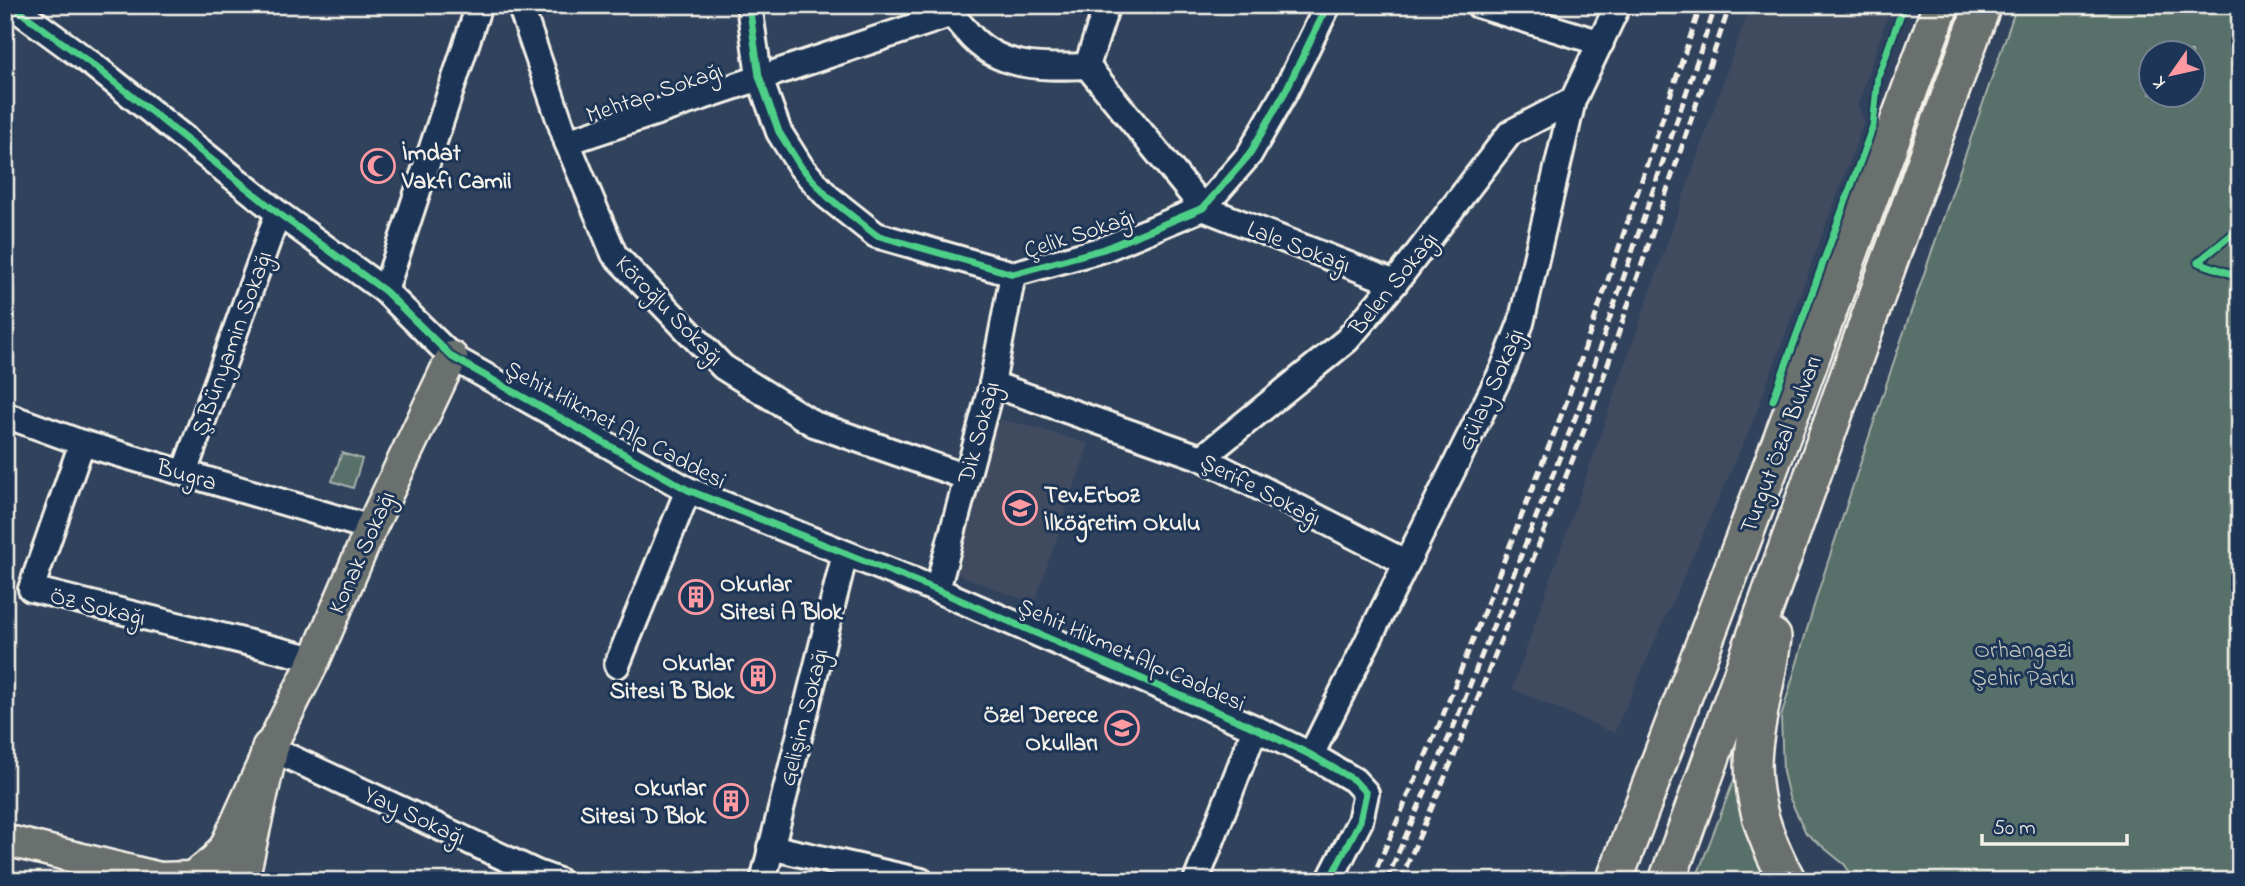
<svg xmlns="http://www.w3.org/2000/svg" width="2245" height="886" viewBox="0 0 2245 886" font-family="'Indie Flower',sans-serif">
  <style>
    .built { fill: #3f4b61 }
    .green { fill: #596f6a; stroke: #a6b0a9; stroke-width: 2; fill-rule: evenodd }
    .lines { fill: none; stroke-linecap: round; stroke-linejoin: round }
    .minor-casing { stroke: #f4f1e8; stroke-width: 30 }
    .major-casing { stroke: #f4f1e8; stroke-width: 35 }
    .highway-casing { stroke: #f4f1e8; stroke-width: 40 }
    .minor { stroke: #1d3557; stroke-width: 24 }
    .major { stroke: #6b706d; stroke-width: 30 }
    .highway { stroke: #6b706d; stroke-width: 35 }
    .rail { stroke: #f4f1e8; stroke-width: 5; stroke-dasharray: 10 5; stroke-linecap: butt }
    .cycleway-casing { stroke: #1d3557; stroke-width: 11 }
    .cycleway { stroke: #4dcf88; stroke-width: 7 }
    .labels { text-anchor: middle; stroke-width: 6; stroke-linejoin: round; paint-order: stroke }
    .street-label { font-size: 24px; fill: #f4f1e8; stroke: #1d3557 }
    .poi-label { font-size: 24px; font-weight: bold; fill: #f4f1e8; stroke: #1d3557; text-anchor: start }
    .park-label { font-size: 24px; fill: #bec4bc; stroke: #1d3557 }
  </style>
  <rect width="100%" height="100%" fill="#31425d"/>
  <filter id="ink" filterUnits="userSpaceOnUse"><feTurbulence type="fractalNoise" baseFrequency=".0143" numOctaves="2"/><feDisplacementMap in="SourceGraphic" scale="14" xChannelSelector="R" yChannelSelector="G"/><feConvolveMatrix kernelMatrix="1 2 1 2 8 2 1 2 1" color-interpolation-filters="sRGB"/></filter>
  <g filter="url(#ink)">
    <g class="built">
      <path d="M1750 5H1891L1858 105 1864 122 1752 424 1614 733 1512 689Z"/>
      <path d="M1000 420 1027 425 1089 444 1034 604 954 573 995 428Z"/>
    </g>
    <g class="green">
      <path d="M2017 5H2240V881H1855L1845 865 1806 833 1789 797 1783 772 1781 717 1819 589 1896 355ZM2150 52H2192V94H2150Z"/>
      <path d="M342 453 362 459 353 488 332 481Z"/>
      <path d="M1735 777C1740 815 1751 848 1770 881H1695Z"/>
    </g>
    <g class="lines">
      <g class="minor-casing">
        <g id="minor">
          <path d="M11 5 93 65 278 213 385 291 452 357 688 490 937 590 1255 728 1311 755 1354 780 1366 793 1360 821 1329 881"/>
          <path d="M520 5 567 142 614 254 723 367 814 424 966 477"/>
          <path d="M749 5 759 76 779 132 801 167 828 197 876 235 1013 274 1104 249 1203 208 1249 155 1285 92 1328 5"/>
          <path d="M951 5C952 17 960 24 967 32 997 69 1043 68 1087 66L1203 208 1395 283"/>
          <path d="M1478 5 1601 43"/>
          <path d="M1087 66 1107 5"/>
          <path d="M567 142 952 14"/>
          <path d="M385 291 479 5"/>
          <path d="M992 384 1202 458 1407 563"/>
          <path d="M5 415 82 443 371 528"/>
          <path d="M82 443 31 589 315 659"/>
          <path d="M1202 458 1347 340 1395 283 1510 133 1573 100"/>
          <path d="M184 473 278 213"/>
          <path d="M937 590 992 384 1013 274"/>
          <path d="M617 665 688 490"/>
          <path d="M270 748 537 873 559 881"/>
          <path d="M1311 755 1503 369 1521 323 1573 100 1618 5"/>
          <path d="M770 847 921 881"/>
          <path d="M763 881 845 554"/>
          <path d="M1196 881 1255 728"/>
        </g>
      </g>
      <g class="major-casing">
        <g id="major">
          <path d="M5 840 160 878"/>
          <path d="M168 881 160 878 190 877 199 872 222 854 270 748 315 659 371 528 452 357"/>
        </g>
      </g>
      <g class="highway-casing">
        <g id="highway">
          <path d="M1773 637C1769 674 1758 711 1754 748 1749 796 1765 840 1788 881"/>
          <path d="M211 881 222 854"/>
          <path d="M243 881V869L270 748"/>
          <path d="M1614 881 1793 408 1941 5"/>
          <path d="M1667 881C1773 589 1875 296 1983 5"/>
        </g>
      </g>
      <use href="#minor" class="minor"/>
      <use href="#major" class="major"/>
      <use href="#highway" class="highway"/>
      <g class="rail">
        <path d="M1371 881 1440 723 1568 398 1701 5"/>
        <path d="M1386 881 1453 728 1581 403 1716 5"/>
        <path d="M1400 881 1464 733 1593 408 1730 5"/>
      </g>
      <g class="cycleway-casing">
        <g id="cycleway">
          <path d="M11 5 93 65 278 213 385 291 452 357 688 490 937 590 1255 728 1311 755 1354 780 1366 793 1360 821 1329 881"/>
          <path d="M749 5 759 76 779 132 801 167 828 197 876 235 1013 274 1104 249 1203 208 1249 155 1285 92 1328 5"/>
          <path d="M2240 228 2198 262 2240 277"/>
          <path d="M1773 400 1873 126 1878 77 1904 5"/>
        </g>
      </g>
      <use href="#cycleway" class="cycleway"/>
    </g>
  </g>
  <defs>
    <g id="mosque-ring" transform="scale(1.75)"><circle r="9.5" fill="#1d3557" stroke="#ff9aa2" stroke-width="1.5"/><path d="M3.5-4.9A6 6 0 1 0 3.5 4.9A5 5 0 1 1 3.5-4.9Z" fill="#ff9aa2"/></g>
    <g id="school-ring" transform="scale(1.75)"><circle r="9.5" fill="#1d3557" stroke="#ff9aa2" stroke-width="1.5"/><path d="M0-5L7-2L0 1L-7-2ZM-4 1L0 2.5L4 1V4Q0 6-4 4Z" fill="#ff9aa2"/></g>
    <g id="building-ring" transform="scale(1.75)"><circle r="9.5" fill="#1d3557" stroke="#ff9aa2" stroke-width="1.5"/><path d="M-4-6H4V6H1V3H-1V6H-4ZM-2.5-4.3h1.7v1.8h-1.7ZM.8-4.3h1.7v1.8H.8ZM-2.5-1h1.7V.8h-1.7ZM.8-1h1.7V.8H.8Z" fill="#ff9aa2"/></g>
  </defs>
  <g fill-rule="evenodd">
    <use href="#mosque-ring" x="378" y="166"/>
    <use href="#school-ring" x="1020" y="508"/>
    <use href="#building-ring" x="696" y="597"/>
    <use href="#building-ring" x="758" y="676"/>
    <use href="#school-ring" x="1122" y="728"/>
    <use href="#building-ring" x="731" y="801"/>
  </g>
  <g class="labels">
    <g class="street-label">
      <text transform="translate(654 92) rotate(-19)" y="8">Mehtap Sokağı</text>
      <text transform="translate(1079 233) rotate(-18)" y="8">Çelik Sokağı</text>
      <text transform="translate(1299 246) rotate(21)" y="8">Lale Sokağı</text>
      <text transform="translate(1393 283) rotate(-51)" y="8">Belen Sokağı</text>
      <text transform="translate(670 310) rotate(46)" y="8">Köroğlu Sokağı</text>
      <text transform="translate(231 343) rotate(-70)" y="8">Ş.Bünyamin Sokağı</text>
      <text transform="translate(1490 389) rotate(-66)" y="8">Gülay Sokağı</text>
      <text transform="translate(616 424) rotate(28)" y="8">Şehit Hikmet Alp Caddesi</text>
      <text transform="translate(978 432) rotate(-75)" y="8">Dik Sokağı</text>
      <text transform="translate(1780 444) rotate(-69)" y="8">Turgut Özal Bulvarı</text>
      <text transform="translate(187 474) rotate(16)" y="8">Bugra</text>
      <text transform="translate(1261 489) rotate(27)" y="8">Şerife Sokağı</text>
      <text transform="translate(361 552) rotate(-66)" y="8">Konak Sokağı</text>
      <text transform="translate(98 606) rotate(14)" y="8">Öz Sokağı</text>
      <text transform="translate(1132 654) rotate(24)" y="8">Şehit Hikmet Alp Caddesi</text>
      <text transform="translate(803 717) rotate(-76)" y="8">Gelişim Sokağı</text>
      <text transform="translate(415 815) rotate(25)" y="8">Yay Sokağı</text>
    </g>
    <g class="poi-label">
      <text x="402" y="160">İmdat<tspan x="402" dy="28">Vakfı Camii</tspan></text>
      <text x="1044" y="502">Tev.Erboz<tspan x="1044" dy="28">İlköğretim Okulu</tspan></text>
      <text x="720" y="591">Okurlar<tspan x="720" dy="28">Sitesi A Blok</tspan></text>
      <text x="734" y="670" text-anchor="end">Okurlar<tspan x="734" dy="28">Sitesi B Blok</tspan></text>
      <text x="1098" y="722" text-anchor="end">Özel Derece<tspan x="1098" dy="28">Okulları</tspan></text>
      <text x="706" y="795" text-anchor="end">Okurlar<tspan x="706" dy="28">Sitesi D Blok</tspan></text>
    </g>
    <g class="park-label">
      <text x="2023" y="657">Orhangazi<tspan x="2023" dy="28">Şehir Parkı</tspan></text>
    </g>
  </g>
  <rect width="2245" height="886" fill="none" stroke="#1d3557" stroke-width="28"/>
  <rect x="14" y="14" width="2217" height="858" fill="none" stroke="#f4f1e8" stroke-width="2.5" filter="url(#ink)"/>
  <g transform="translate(2172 74) rotate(236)"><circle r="33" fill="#1d3557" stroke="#738091" stroke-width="2"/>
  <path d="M0-5L12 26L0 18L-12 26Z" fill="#ff9aa2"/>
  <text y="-10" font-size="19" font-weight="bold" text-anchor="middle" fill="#f4f1e8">K</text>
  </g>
  <path d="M1982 834v10h145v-10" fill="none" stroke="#f4f1e8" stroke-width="3.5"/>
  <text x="1993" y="834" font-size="21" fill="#f4f1e8" stroke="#1d3557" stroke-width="5" paint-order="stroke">50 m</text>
</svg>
